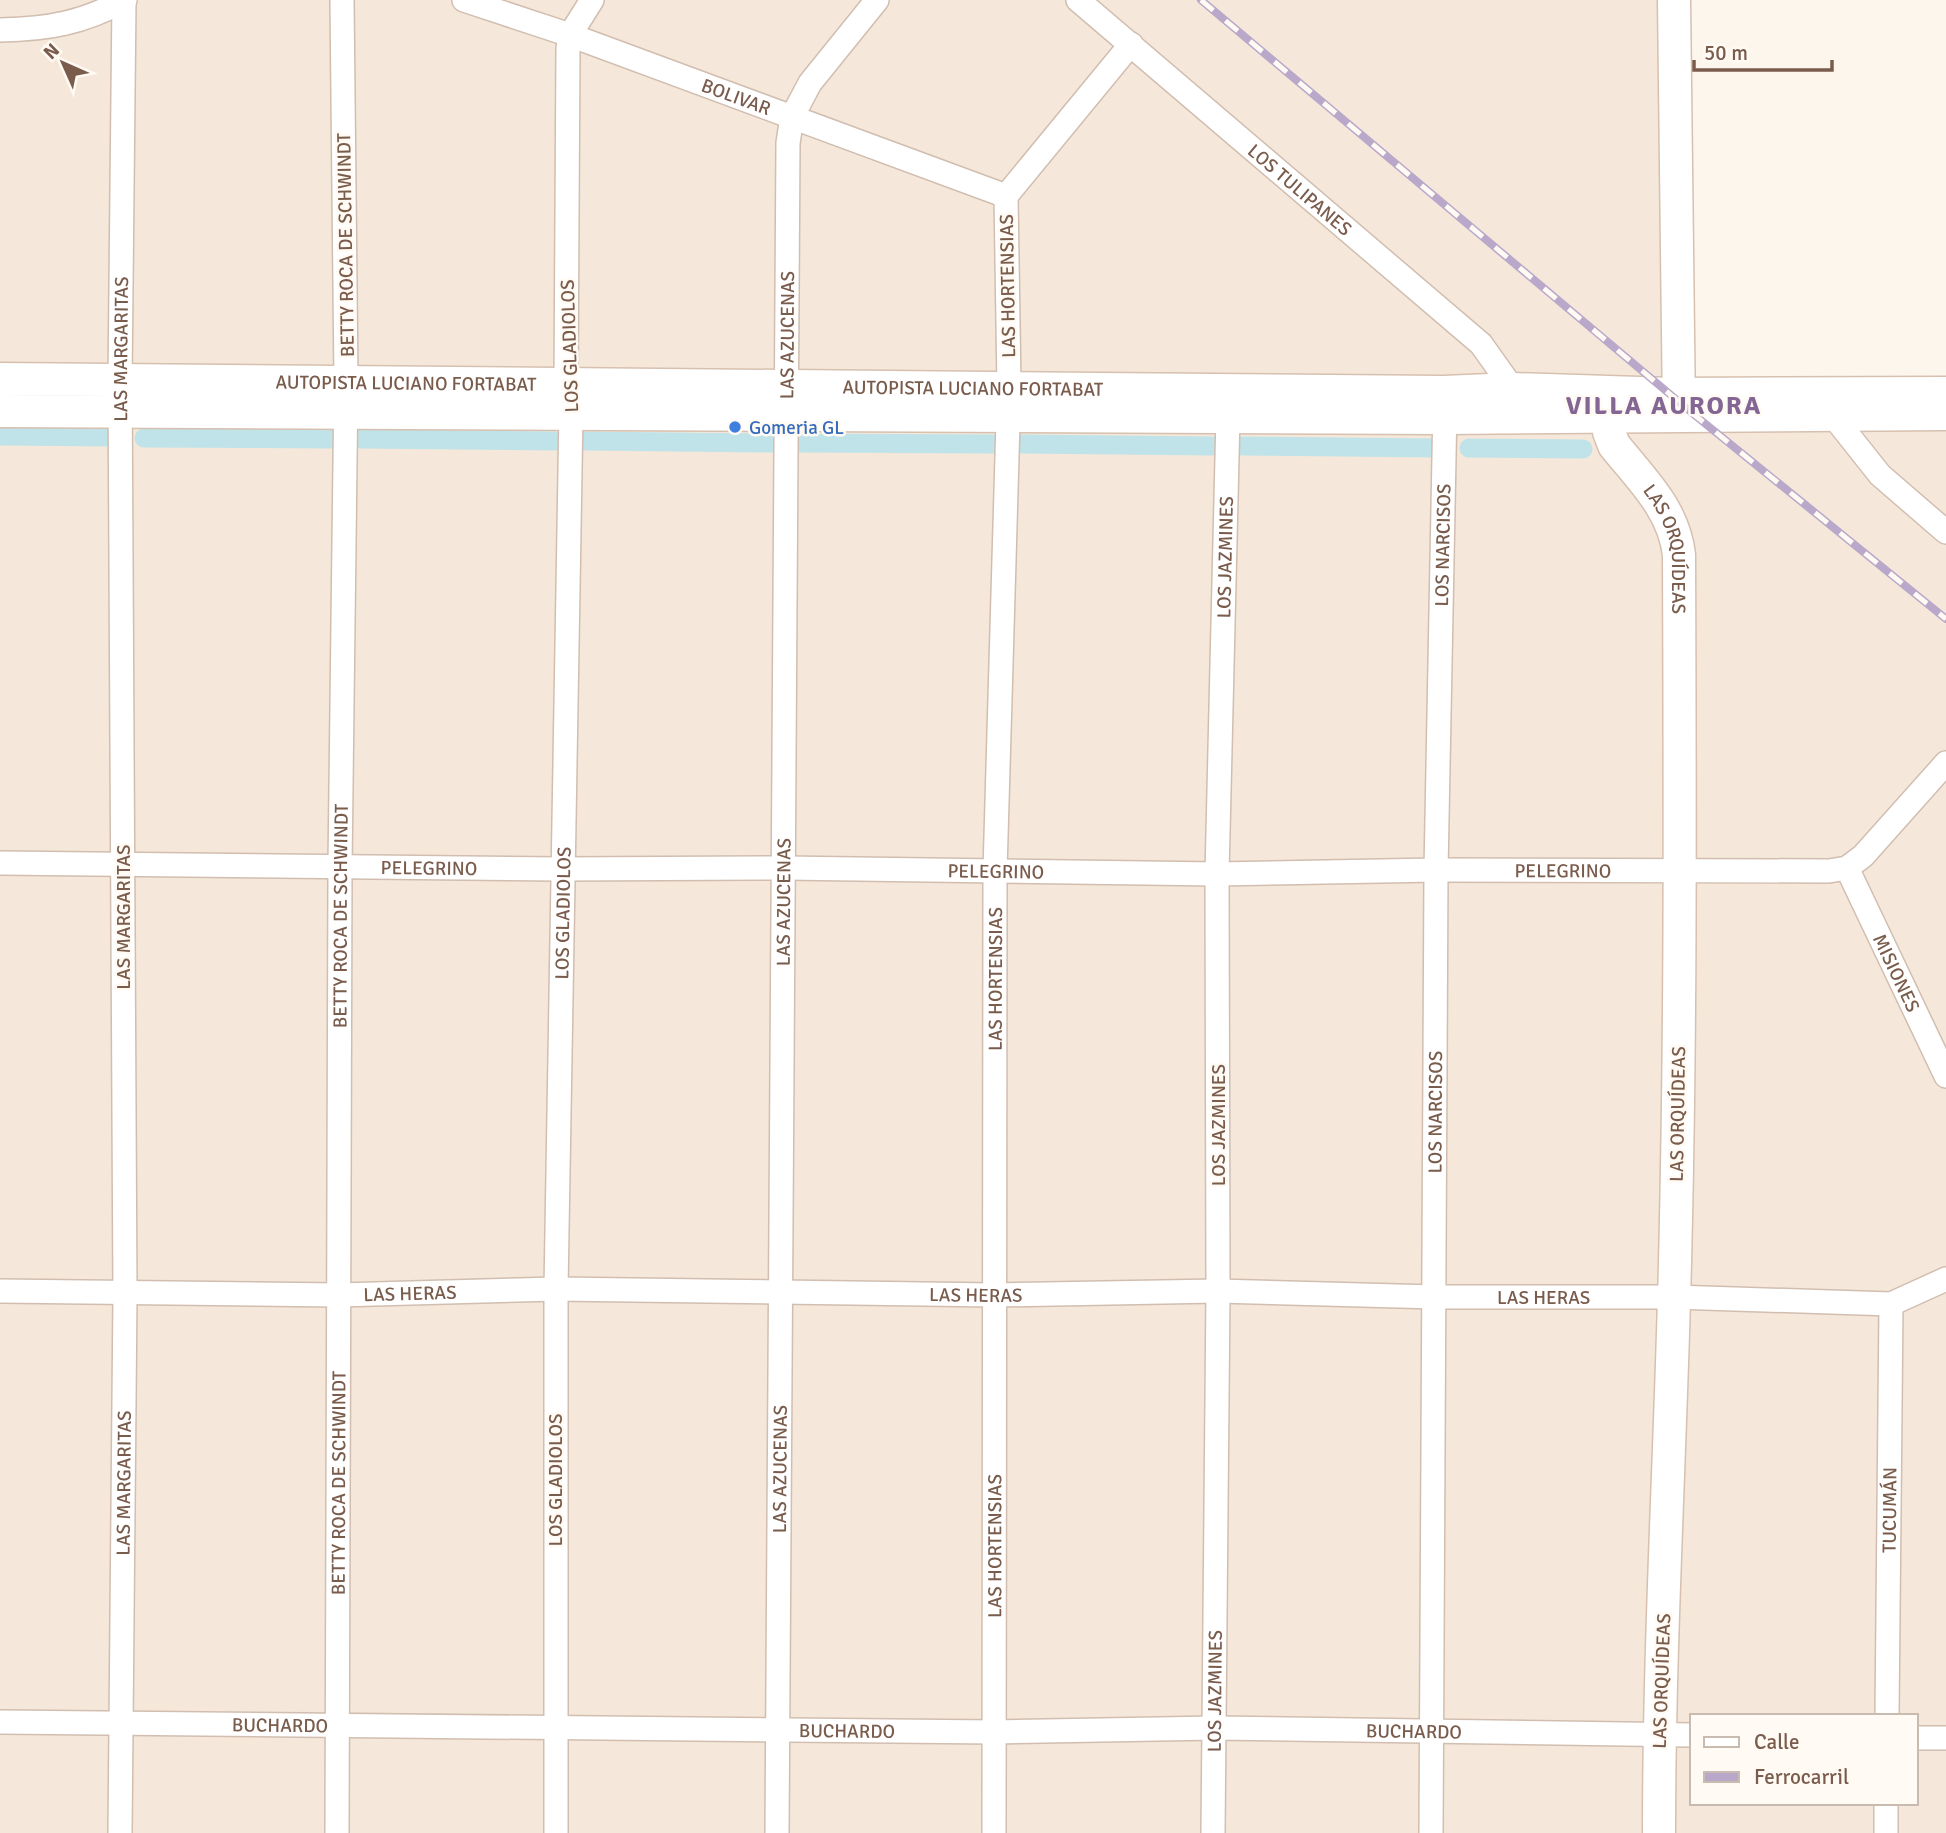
<svg xmlns="http://www.w3.org/2000/svg" width="1946" height="1833" viewBox="0 0 1946 1833" font-family="Signika,sans-serif">
  <style>
    .residential { fill: #f5e8da; fill-rule: evenodd }
    .lines { fill: none; stroke-linecap: round; stroke-linejoin: round }
    .canal { stroke: #bfe3e8; stroke-width: 19 }
    .street-casing { stroke: #d1beb0; stroke-width: 26 }
    .secondary-casing { stroke: #d6c0b0; stroke-width: 35 }
    .street { stroke: #fff; stroke-width: 23 }
    .secondary { stroke: #fff; stroke-width: 32 }
    .rail-casing { stroke: #b9a8c9; stroke-width: 8 }
    .rail { stroke: #fffaf3; stroke-width: 5; stroke-dasharray: 16; stroke-linecap: butt }
    .shop-dot { fill: #3f7fe0; stroke: #fffaf3; stroke-width: 2.5 }
    .labels { text-anchor: middle; stroke-width: 5; stroke-linejoin: round; paint-order: stroke }
    .street-label { font-size: 19px; fill: #7a5c4d; stroke: #fffaf3 }
    .shop-label { font-size: 19px; fill: #366cbe; stroke: #fffaf3; text-anchor: start }
    .district-label { font-size: 26px; font-weight: bold; letter-spacing: 2px; fill: #846695; stroke: #fffaf3 }
  </style>
  <rect width="100%" height="100%" fill="#fdf6ec"/>
  <path class="residential" d="M0 0H1674L1679 416 1946 414V1833H0ZM1692 1716H1916V1803H1692Z"/>
  <g class="lines">
    <g class="canal">
      <path d="M0 436 113 437"/>
      <path d="M144 438 330 439"/>
      <path d="M361 439 555 441"/>
      <path d="M586 441 771 443"/>
      <path d="M801 443 992 444"/>
      <path d="M1022 444 1212 446"/>
      <path d="M1243 446 1439 448"/>
      <path d="M1469 448 1583 449"/>
    </g>
    <g class="street-casing">
      <g id="street">
        <path id="s1" d="M464 0 570 35 1006 196"/>
        <path id="s2" d="M1078 0 1481 344 1513 389"/>
        <path d="M0 30C49 29 82 23 125 0"/>
        <path d="M1834 417 1880 475 1946 532"/>
        <path id="s3" d="M0 863 561 869 785 868 1217 874 1436 870 1829 871 1847 868 1863 856 1946 763"/>
        <path id="s4" d="M1847 868 1946 1076"/>
        <path id="s5" d="M0 1291 339 1295 556 1289 995 1295 1218 1291 1435 1297H1674L1891 1304 1946 1279"/>
        <path id="s6" d="M1887 1716 1891 1304"/>
        <path id="s7" d="M0 1722 995 1732 1215 1728 1692 1735"/>
        <path d="M1916 1738H1946"/>
        <path id="s8" d="M120 1833 125 1294 120 380 124 0"/>
        <path id="s9" d="M337 1833 340 866 346 382 342 0"/>
        <path id="s10" d="M556 1833V1289L571 412 566 383 568 48 570 35 592 0"/>
        <path id="s11" d="M777 1833 788 143 792 117 810 83 877 0"/>
        <path id="s12" d="M994 1833 995 871 1009 387 1006 196 1131 44"/>
        <path id="s13" d="M1213 1833 1218 1291 1217 874 1228 416"/>
        <path id="s14" d="M1431 1833 1436 870 1445 405"/>
        <path d="M1886 1833V1803"/>
      </g>
    </g>
    <g class="secondary-casing">
      <g id="secondary">
        <path d="M1674 0 1679 415"/>
        <path id="s15" d="M0 379 1444 392 1513 389 1670 394 1946 393"/>
        <path d="M0 411 1445 418 1946 414"/>
        <path id="s16" d="M1609 417V432L1614 445C1641 479 1674 509 1679 555 1680 803 1681 1051 1674 1300 1669 1478 1659 1655 1659 1833"/>
      </g>
    </g>
    <use href="#street" class="street"/>
    <use href="#secondary" class="secondary"/>
    <g class="rail-casing">
      <path id="rail" d="M1201 0 1697 417 1946 619"/>
    </g>
    <use href="#rail" class="rail"/>
  </g>
  <circle class="shop-dot" cx="735" cy="427" r="7"/>
  <g class="labels">
    <g class="street-label">
      <text dy="7" stroke="none"><textPath href="#s1" startOffset="289">BOLIVAR</textPath></text>
      <text dy="7" stroke="none"><textPath href="#s2" startOffset="292">LOS TULIPANES</textPath></text>
      <text transform="translate(345 245) rotate(-91)" y="7">BETTY ROCA DE SCHWINDT</text>
      <text transform="translate(1007 286) rotate(-91)" y="7">LAS HORTENSIAS</text>
      <text dy="7" stroke="none"><textPath href="#s11" startOffset="1498">LAS AZUCENAS</textPath></text>
      <text transform="translate(569 346) rotate(-92)" y="7">LOS GLADIOLOS</text>
      <text dy="7" stroke="none"><textPath href="#s8" startOffset="1484">LAS MARGARITAS</textPath></text>
      <text dy="7" stroke="none"><textPath href="#s15" startOffset="406">AUTOPISTA LUCIANO FORTABAT</textPath></text>
      <text dy="7" stroke="none"><textPath href="#s15" startOffset="973">AUTOPISTA LUCIANO FORTABAT</textPath></text>
      <text dy="7" stroke="none"><textPath href="#s14" startOffset="1288">LOS NARCISOS</textPath></text>
      <text dy="7" stroke="none"><textPath href="#s16" startOffset="150">LAS ORQUÍDEAS</textPath></text>
      <text dy="7" stroke="none"><textPath href="#s13" startOffset="1276">LOS JAZMINES</textPath></text>
      <text dy="7" stroke="none"><textPath href="#s3" startOffset="429">PELEGRINO</textPath></text>
      <text dy="7" stroke="none"><textPath href="#s3" startOffset="1563">PELEGRINO</textPath></text>
      <text dy="7" stroke="none"><textPath href="#s3" startOffset="996">PELEGRINO</textPath></text>
      <text dy="7" stroke="none"><textPath href="#s11" startOffset="931">LAS AZUCENAS</textPath></text>
      <text dy="7" stroke="none"><textPath href="#s10" startOffset="920">LOS GLADIOLOS</textPath></text>
      <text dy="7" stroke="none"><textPath href="#s9" startOffset="917">BETTY ROCA DE SCHWINDT</textPath></text>
      <text transform="translate(123 917) rotate(-90)" y="7">LAS MARGARITAS</text>
      <text dy="7" stroke="none"><textPath href="#s4" startOffset="116">MISIONES</textPath></text>
      <text dy="7" stroke="none"><textPath href="#s12" startOffset="854">LAS HORTENSIAS</textPath></text>
      <text dy="7" stroke="none"><textPath href="#s14" startOffset="721">LOS NARCISOS</textPath></text>
      <text transform="translate(1677 1114) rotate(-89)" y="7">LAS ORQUÍDEAS</text>
      <text transform="translate(1218 1125) rotate(-90)" y="7">LOS JAZMINES</text>
      <text dy="7" stroke="none"><textPath href="#s5" startOffset="410">LAS HERAS</textPath></text>
      <text dy="7" stroke="none"><textPath href="#s5" startOffset="976">LAS HERAS</textPath></text>
      <text dy="7" stroke="none"><textPath href="#s5" startOffset="1544">LAS HERAS</textPath></text>
      <text dy="7" stroke="none"><textPath href="#s11" startOffset="364">LAS AZUCENAS</textPath></text>
      <text transform="translate(555 1480) rotate(-90)" y="7">LOS GLADIOLOS</text>
      <text dy="7" stroke="none"><textPath href="#s9" startOffset="350">BETTY ROCA DE SCHWINDT</textPath></text>
      <text dy="7" stroke="none"><textPath href="#s8" startOffset="350">LAS MARGARITAS</textPath></text>
      <text dy="7" stroke="none"><textPath href="#s6" startOffset="206">TUCUMÁN</textPath></text>
      <text dy="7" stroke="none"><textPath href="#s12" startOffset="287">LAS HORTENSIAS</textPath></text>
      <text transform="translate(1661 1681) rotate(-88)" y="7">LAS ORQUÍDEAS</text>
      <text dy="7" stroke="none"><textPath href="#s13" startOffset="142">LOS JAZMINES</textPath></text>
      <text dy="7" stroke="none"><textPath href="#s7" startOffset="280">BUCHARDO</textPath></text>
      <text dy="7" stroke="none"><textPath href="#s7" startOffset="847">BUCHARDO</textPath></text>
      <text dy="7" stroke="none"><textPath href="#s7" startOffset="1414">BUCHARDO</textPath></text>
    </g>
    <g class="shop-label">
      <text x="749" y="434">Gomeria GL</text>
    </g>
    <g class="district-label">
      <text x="1664" y="414">VILLA AURORA</text>
    </g>
  </g>
  <rect x="1690" y="1714" width="228" height="91" fill="#fffaf3" stroke="#cabbb1" stroke-width="2"/>
  <rect x="1704" y="1737" width="35" height="10" fill="#ffffff" stroke="#cabbb1" stroke-width="2"/>
  <text x="1754" y="1749" font-size="21" fill="#7a5c4d">Calle</text>
  <rect x="1704" y="1772" width="35" height="10" fill="#b9a8c9" stroke="#cabbb1" stroke-width="2"/>
  <text x="1754" y="1784" font-size="21" fill="#7a5c4d">Ferrocarril</text>
  <g transform="translate(63 63) rotate(315)" stroke="#fffaf3" stroke-width="5" paint-order="stroke">
  <path d="M0-5L12 26L0 18L-12 26Z" fill="#7a5c4d"/>
  <text y="-10" font-size="19" font-weight="bold" text-anchor="middle" fill="#7a5c4d">N</text>
  </g>
  <path d="M1694 60v10h138v-10" fill="none" stroke="#7a5c4d" stroke-width="3.5"/>
  <text x="1704" y="60" font-size="21" fill="#7a5c4d" stroke="#fffaf3" stroke-width="5" paint-order="stroke">50 m</text>
</svg>
